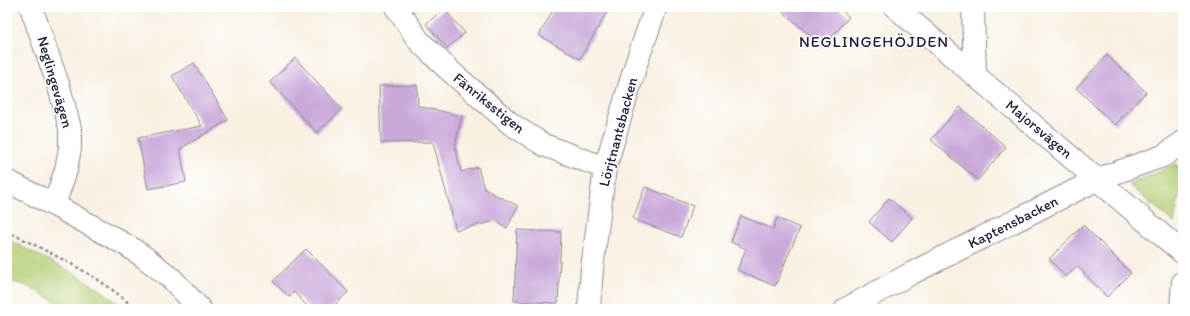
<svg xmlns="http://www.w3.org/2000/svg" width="1190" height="316" viewBox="0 0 1190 316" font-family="Itim,sans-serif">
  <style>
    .green { fill: #b2cc71; stroke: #6a7756 }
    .building { fill: #c9a9da }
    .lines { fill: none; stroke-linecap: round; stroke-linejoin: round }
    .street-casing { stroke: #8d898e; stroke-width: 24 }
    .path { stroke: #8d898e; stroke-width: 2.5; stroke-dasharray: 3 3; stroke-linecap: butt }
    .street { stroke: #fff; stroke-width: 22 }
    .labels { text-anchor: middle; stroke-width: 3.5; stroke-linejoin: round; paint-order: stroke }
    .street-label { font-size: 15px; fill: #22223b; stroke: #fff }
    .neighbourhood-label { font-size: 16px; letter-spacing: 1px; fill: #22223b; stroke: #fff }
  </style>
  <rect width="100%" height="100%" fill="#fff"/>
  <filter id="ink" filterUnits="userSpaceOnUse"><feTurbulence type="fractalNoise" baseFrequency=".025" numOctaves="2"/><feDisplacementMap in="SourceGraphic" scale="8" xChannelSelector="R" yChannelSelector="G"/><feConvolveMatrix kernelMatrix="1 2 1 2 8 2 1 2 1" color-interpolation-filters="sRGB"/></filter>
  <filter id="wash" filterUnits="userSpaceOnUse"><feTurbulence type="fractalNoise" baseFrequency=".012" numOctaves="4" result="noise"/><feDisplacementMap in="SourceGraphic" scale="16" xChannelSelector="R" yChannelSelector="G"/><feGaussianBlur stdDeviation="0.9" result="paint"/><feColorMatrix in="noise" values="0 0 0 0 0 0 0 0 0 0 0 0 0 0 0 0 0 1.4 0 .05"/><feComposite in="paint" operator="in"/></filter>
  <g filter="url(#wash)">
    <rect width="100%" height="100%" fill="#f8f0e1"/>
    <g class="green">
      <path d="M1176 164 1183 174V176L1174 223 1129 185Z"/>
      <path d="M7 239C46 260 92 279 125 309 116 309 70 310 66 308 46 297 31 284 7 281Z"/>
    </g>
    <g id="blocks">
      <g class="building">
        <path d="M555 7H610L580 59 539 35Z"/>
        <path d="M778 7H838L849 17 823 47Z"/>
        <path d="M444 9 465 33 447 48 426 24Z"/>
        <path d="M1107 55 1146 92 1115 125 1076 88Z"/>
        <path d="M295 58 342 109 317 133 270 82Z"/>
        <path d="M194 63 228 120 180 149 186 182 148 189 138 138 202 126 172 76Z"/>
        <path d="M417 85 418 106 462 116 455 146 461 172 478 167 484 189 518 206 507 228 495 221 456 230 433 142 381 143 379 86Z"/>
        <path d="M960 107 1006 147 978 180 931 140Z"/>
        <path d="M645 187 693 206 681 237 633 219Z"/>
        <path d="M889 198 912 218 892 242 869 222Z"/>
        <path d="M741 216 773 229 777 218 800 228 775 286 737 270 746 249 731 242Z"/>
        <path d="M1083 225 1131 273 1107 297 1077 266 1066 277 1049 259Z"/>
        <path d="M517 230 561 232 558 303 514 301Z"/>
        <path d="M306 249 348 292 331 309H310L294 292 289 297 273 281Z"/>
      </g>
    </g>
  </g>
  <g filter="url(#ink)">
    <use href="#blocks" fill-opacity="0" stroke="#8d898e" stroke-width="1"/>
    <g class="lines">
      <g class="street-casing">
        <g id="street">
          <path d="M31 7 59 87 70 128V148L66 170 54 205"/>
          <path d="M396 7 419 41 449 70 511 124 544 145 605 168"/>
          <path d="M895 7 1183 253"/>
          <path d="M973 7 975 74"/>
          <path d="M7 181 54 205 128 246 144 257 171 278 200 309"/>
          <path d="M589 309 592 269 605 168 637 61 656 7"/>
          <path d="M846 309 912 273 1098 179 1163 156 1183 142"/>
          <path d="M1181 309 1183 282"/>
        </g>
      </g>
      <path class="path" d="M7 231C51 254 99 274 135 309"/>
      <use href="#street" class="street"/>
    </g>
  </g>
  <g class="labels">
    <g class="street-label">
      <text transform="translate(55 82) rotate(74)" y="5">Neglingevägen</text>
      <text transform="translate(489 103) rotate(39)" y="5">Fänriksstigen</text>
      <text transform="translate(1039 129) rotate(40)" y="5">Majorsvägen</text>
      <text transform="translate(618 132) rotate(-75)" y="5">Lörjtnantsbacken</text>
      <text transform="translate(1013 222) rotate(-27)" y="5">Kaptensbacken</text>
    </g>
    <g class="neighbourhood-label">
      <text x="874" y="47">NEGLINGEHÖJDEN</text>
    </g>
  </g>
  <rect width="1190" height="316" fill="none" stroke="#fff" stroke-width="24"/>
</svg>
